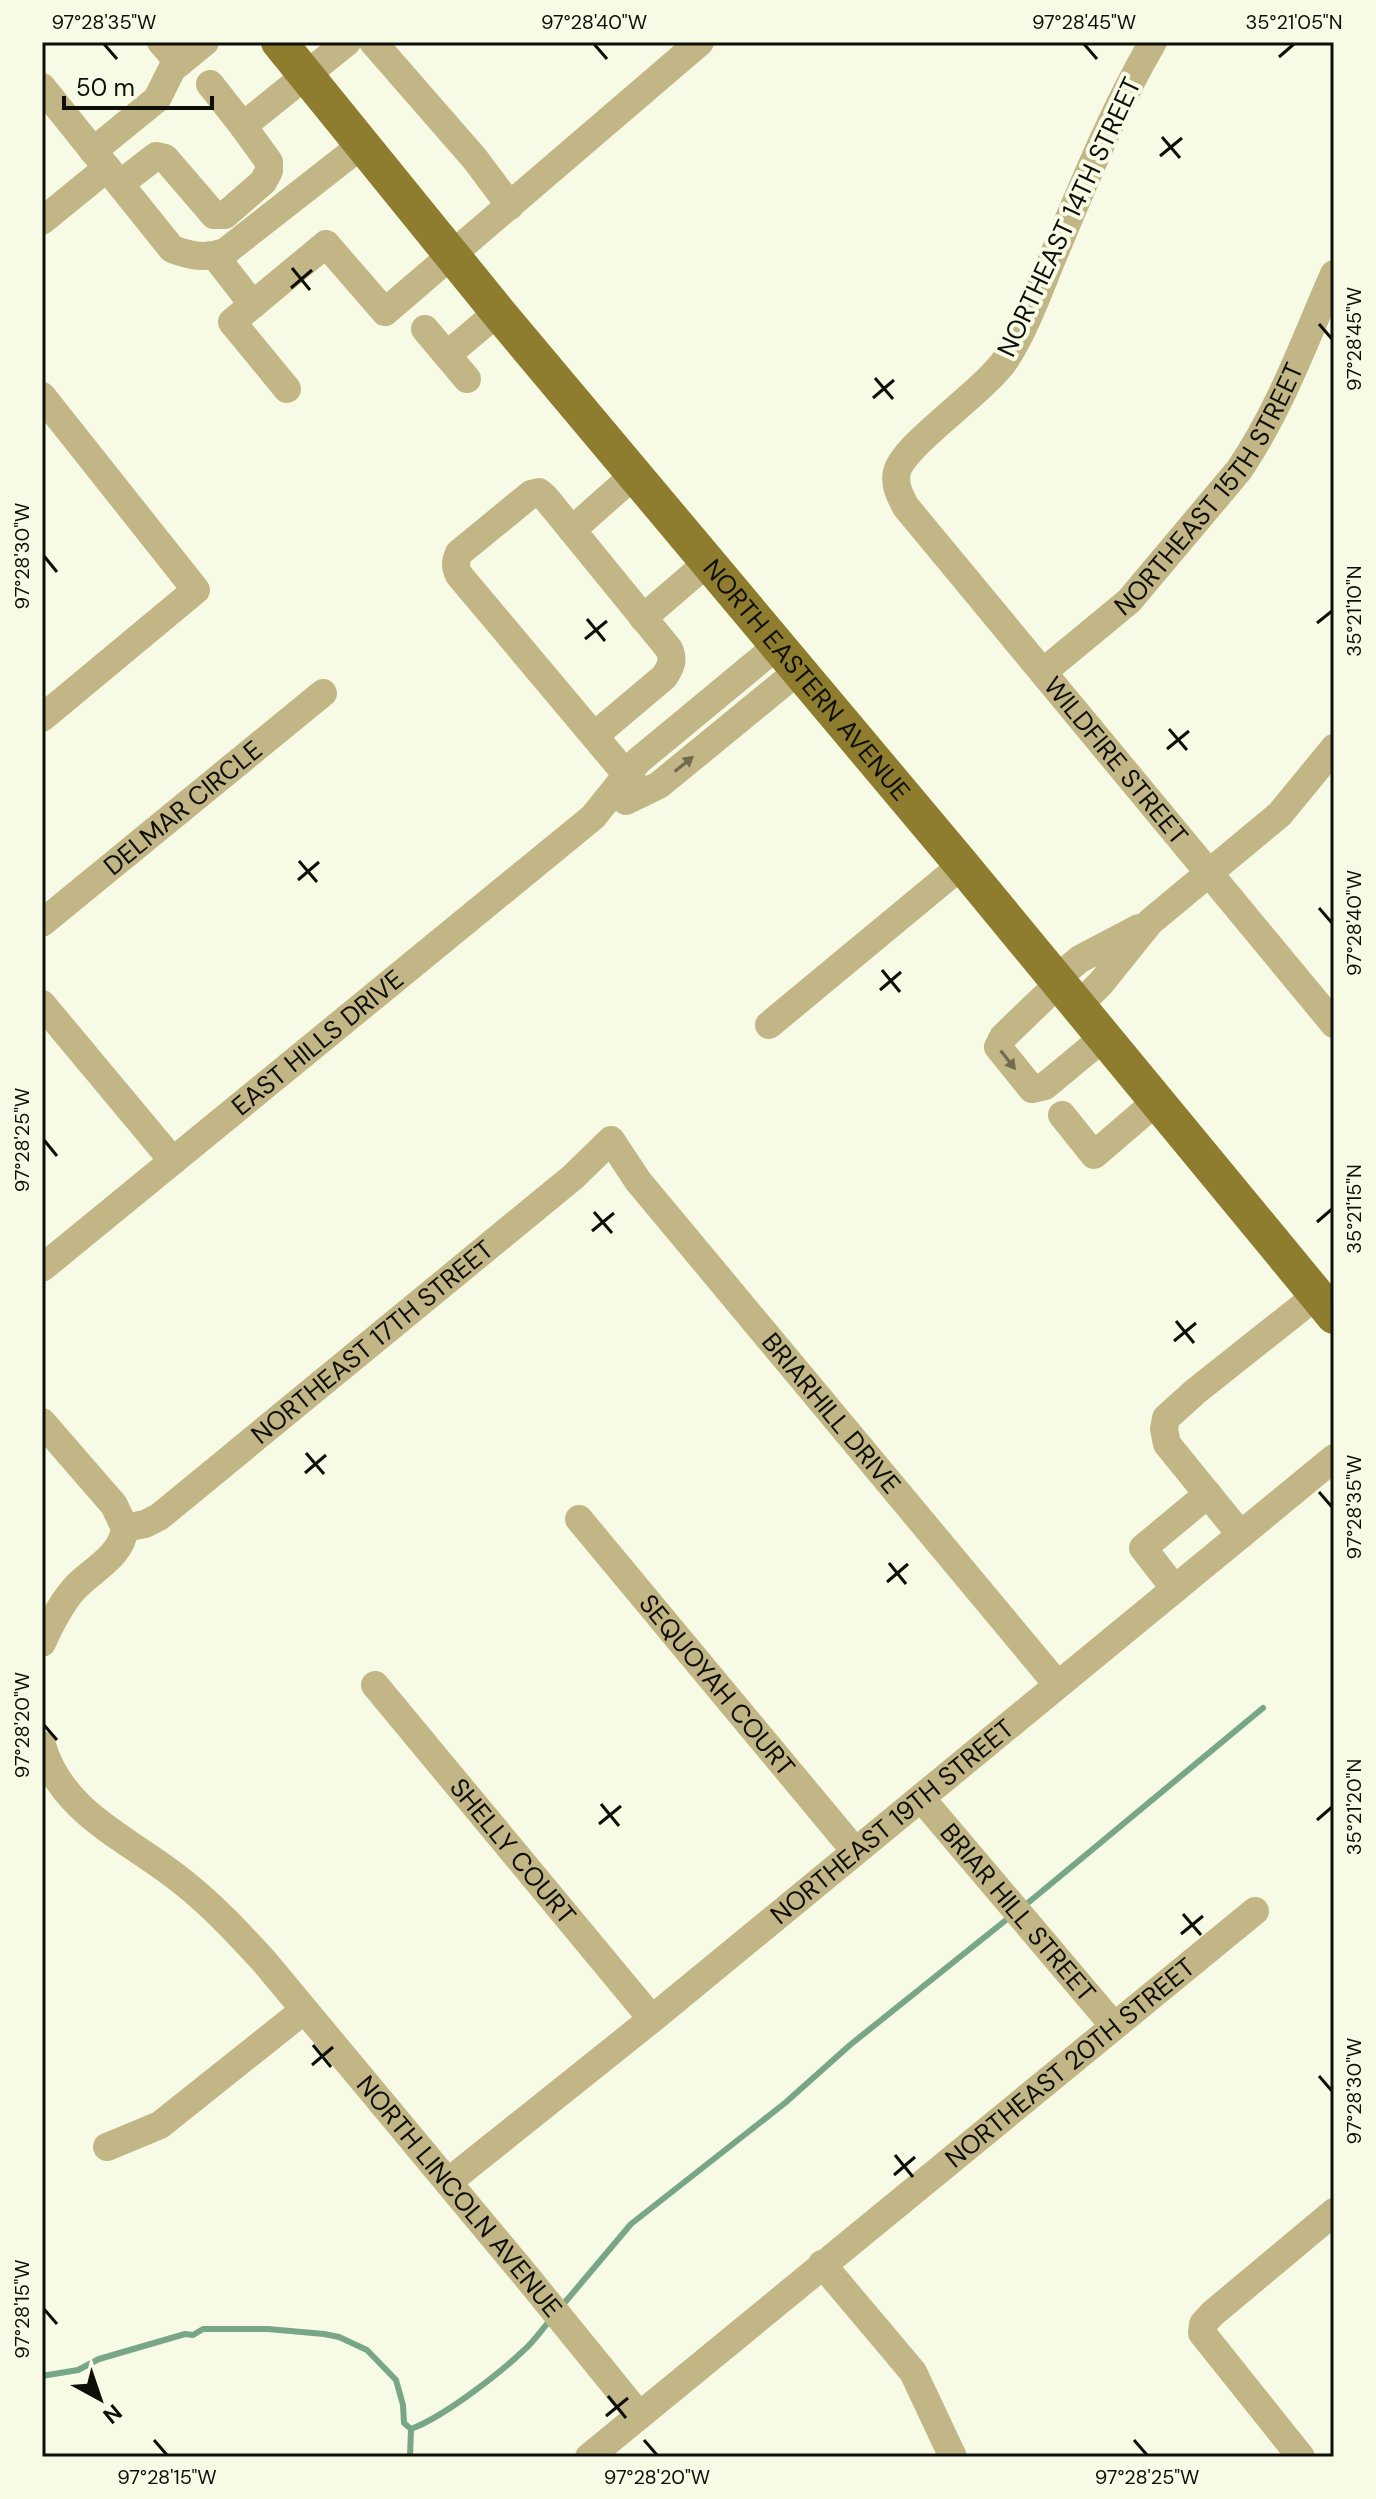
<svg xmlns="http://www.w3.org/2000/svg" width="1376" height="2499" viewBox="0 0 1376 2499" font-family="'DM Sans',sans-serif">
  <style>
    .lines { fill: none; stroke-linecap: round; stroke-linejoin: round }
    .stream { stroke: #78a687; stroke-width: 6 }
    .minor { stroke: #c2b686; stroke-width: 28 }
    .major { stroke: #8f7d2f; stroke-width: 36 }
    .oneway { fill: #716b4d }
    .ticks { fill: none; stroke: #0e0f08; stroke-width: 3 }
    .labels { text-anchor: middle; stroke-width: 8; stroke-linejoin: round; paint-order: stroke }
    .street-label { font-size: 26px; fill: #0e0f08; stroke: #f7fbe5 }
    .neatline { fill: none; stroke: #0e0f08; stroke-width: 3 }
    .ticks-label { font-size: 20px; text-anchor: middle; fill: #0e0f08 }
  </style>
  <rect width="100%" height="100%" fill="#f7fbe5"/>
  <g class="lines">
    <g class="stream">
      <path d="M1023 1907 1263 1708"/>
      <path d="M561 2307 631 2224 785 2103 850 2045 1011 1916"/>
      <path d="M42 2376 78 2370 99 2359 185 2334 193 2335 203 2329H268L324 2334 339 2337 367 2350 396 2380 403 2405 404 2423 411 2429 410 2457"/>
      <path d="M411 2429C443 2417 498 2375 523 2351 534 2342 542 2329 552 2318"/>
    </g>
    <g class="minor">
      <path d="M161 42 179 63"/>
      <path d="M373 42 475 159 510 206"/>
      <path id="s1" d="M1153 42C1115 107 1086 178 1057 247 1041 284 1028 324 1006 359 984 392 903 445 897 472 894 485 900 496 906 507L1334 1024"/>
      <path d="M210 84 243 126"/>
      <path d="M42 87 172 249C191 256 205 259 225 252L363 144"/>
      <path d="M93 151 157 99 172 69 205 42"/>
      <path d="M120 184 156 156 165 158 214 215H225L263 182 269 171V162L243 126 347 42"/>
      <path d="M42 221 107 168"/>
      <path d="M215 256 253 305"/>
      <path d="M425 329 467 379"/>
      <path d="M447 355 498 312"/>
      <path d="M287 389 232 322 326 244 385 312 700 42"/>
      <path d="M42 396 196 590 42 718"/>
      <path d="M572 530 634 475"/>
      <path d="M643 618 707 563"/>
      <path id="s2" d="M1043 672 1129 601 1239 470C1280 410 1305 340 1334 274"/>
      <path d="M594 736 664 677C671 667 674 660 669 649L545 497 539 492 531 494 459 553C455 562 455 567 459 575L642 793"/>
      <path d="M626 801 659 785 798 671"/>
      <path id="s3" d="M42 923 323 693"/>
      <path d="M1056 979 1080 959 1139 928"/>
      <path d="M1059 983 1003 1037 998 1047 1032 1089 1045 1086 1104 1037"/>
      <path d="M42 1004 173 1161"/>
      <path d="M1078 1006 1101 983 1150 922 1280 814 1334 748"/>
      <path d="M769 1025 962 865"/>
      <path d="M1062 1115 1094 1155 1157 1101"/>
      <path id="s4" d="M42 1268 593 817 638 761 777 646"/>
      <path d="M42 1422 114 1505 125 1528C121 1558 92 1569 74 1589 60 1605 51 1623 42 1643"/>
      <path id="s5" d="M579 1519 855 1851"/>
      <path id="s6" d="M125 1528 145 1524 159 1517 573 1177 611 1140 638 1181 1057 1684"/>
      <path d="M1241 1535 1167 1444 1164 1429 1166 1418 1196 1391 1317 1295"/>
      <path d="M1175 1589 1143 1548 1208 1494"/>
      <path id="s7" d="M375 1685 652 2019"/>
      <path id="s8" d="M42 1745C62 1815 132 1840 184 1883 213 1906 238 1933 263 1960L526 2276 639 2415"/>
      <path id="s9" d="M921 1798 1114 2026"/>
      <path d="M107 2147 160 2125 303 2011"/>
      <path id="s10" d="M448 2182 652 2019 1334 1458"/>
      <path d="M822 2264 913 2372 953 2457"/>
      <path id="s11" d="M589 2457 1255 1911"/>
      <path d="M1301 2457 1202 2333 1203 2324 1212 2314 1334 2212"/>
    </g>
    <path class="major" id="s12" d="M279 42 498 312 962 865 1334 1316"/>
  </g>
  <defs><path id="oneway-solid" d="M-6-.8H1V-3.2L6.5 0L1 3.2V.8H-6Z" transform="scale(2)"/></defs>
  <g class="oneway">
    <use href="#oneway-solid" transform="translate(684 764) rotate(-39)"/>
    <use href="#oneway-solid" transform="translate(1008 1060) rotate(52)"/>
  </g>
  <path class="ticks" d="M104 44 117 59M594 44 607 59M1084 44 1097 59M1279 57 1294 44M1162 137 1180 158M1160 156 1182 138M292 268 310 290M291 288 312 270M1319 324 1332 339M875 378 893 399M873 398 894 380M44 556 57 572M587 619 605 641M1317 623 1332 611M585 639 607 621M1169 729 1187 750M1167 749 1189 731M299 861 317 882M298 880 319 862M1319 908 1332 923M882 970 900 992M880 990 901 972M44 1140 57 1156M594 1212 612 1233M1317 1222 1332 1209M592 1231 614 1213M1176 1321 1194 1343M1174 1341 1196 1323M306 1453 324 1474M305 1473 326 1455M1319 1492 1332 1507M889 1563 906 1584M887 1582 908 1564M44 1725 57 1740M601 1804 619 1826M1317 1820 1332 1807M599 1824 621 1806M1183 1914 1201 1935M1181 1934 1203 1916M313 2045 331 2067M312 2065 333 2047M1319 2076 1332 2091M895 2155 913 2177M894 2175 915 2157M44 2309 57 2324M608 2396 626 2418M606 2416 628 2398M154 2440 167 2455M644 2440 657 2455M1134 2440 1147 2455"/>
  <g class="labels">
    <g class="street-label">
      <text transform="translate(1069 217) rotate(-65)" y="9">NORTHEAST 14TH STREET</text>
      <text dy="9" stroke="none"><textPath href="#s2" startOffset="250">NORTHEAST 15TH STREET</textPath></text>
      <text dy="9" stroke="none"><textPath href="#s12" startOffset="828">NORTH EASTERN AVENUE</textPath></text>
      <text dy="9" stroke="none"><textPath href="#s1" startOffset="874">WILDFIRE STREET</textPath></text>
      <text dy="9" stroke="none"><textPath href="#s3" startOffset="182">DELMAR CIRCLE</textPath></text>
      <text dy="9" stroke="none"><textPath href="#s4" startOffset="356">EAST HILLS DRIVE</textPath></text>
      <text dy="9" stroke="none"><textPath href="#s6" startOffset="312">NORTHEAST 17TH STREET</textPath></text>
      <text dy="9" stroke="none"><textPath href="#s6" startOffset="976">BRIARHILL DRIVE</textPath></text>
      <text dy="9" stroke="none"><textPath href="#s5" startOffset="216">SEQUOYAH COURT</textPath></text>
      <text dy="9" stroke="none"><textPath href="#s10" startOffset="572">NORTHEAST 19TH STREET</textPath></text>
      <text dy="9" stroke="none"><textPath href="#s7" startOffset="216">SHELLY COURT</textPath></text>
      <text dy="9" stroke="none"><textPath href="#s9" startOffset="150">BRIAR HILL STREET</textPath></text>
      <text dy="9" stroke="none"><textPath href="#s11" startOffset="622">NORTHEAST 20TH STREET</textPath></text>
      <text dy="9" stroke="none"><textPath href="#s8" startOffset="620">NORTH LINCOLN AVENUE</textPath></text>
    </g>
  </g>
  <rect width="1376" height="2499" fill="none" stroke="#f7fbe5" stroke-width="88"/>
  <g transform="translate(100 2399) rotate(140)" stroke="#f7fbe5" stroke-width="6" paint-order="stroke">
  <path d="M0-6L14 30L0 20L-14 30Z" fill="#0e0f08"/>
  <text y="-12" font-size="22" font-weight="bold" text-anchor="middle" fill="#0e0f08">N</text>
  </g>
  <path d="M64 96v12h148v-12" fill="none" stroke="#0e0f08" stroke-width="4"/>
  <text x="76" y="96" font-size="24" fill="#0e0f08" stroke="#f7fbe5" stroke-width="6" paint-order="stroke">50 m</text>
  <rect x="44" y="44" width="1288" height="2411" class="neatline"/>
  <g class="ticks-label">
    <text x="104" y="29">97°28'35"W</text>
    <text x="594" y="29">97°28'40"W</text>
    <text x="1084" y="29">97°28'45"W</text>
    <text x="1294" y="29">35°21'05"N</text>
    <text transform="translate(1354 339) rotate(-90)" y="7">97°28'45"W</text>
    <text transform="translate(22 556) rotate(-90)" y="7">97°28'30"W</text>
    <text transform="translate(1354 611) rotate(-90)" y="7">35°21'10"N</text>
    <text transform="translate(1354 923) rotate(-90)" y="7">97°28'40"W</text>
    <text transform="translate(22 1140) rotate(-90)" y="7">97°28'25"W</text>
    <text transform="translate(1354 1209) rotate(-90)" y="7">35°21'15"N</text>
    <text transform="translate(1354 1507) rotate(-90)" y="7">97°28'35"W</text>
    <text transform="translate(22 1725) rotate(-90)" y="7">97°28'20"W</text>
    <text transform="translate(1354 1807) rotate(-90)" y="7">35°21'20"N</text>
    <text transform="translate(1354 2091) rotate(-90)" y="7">97°28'30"W</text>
    <text transform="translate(22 2309) rotate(-90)" y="7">97°28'15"W</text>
    <text x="167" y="2484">97°28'15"W</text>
    <text x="657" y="2484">97°28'20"W</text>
    <text x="1147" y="2484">97°28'25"W</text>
  </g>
</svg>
